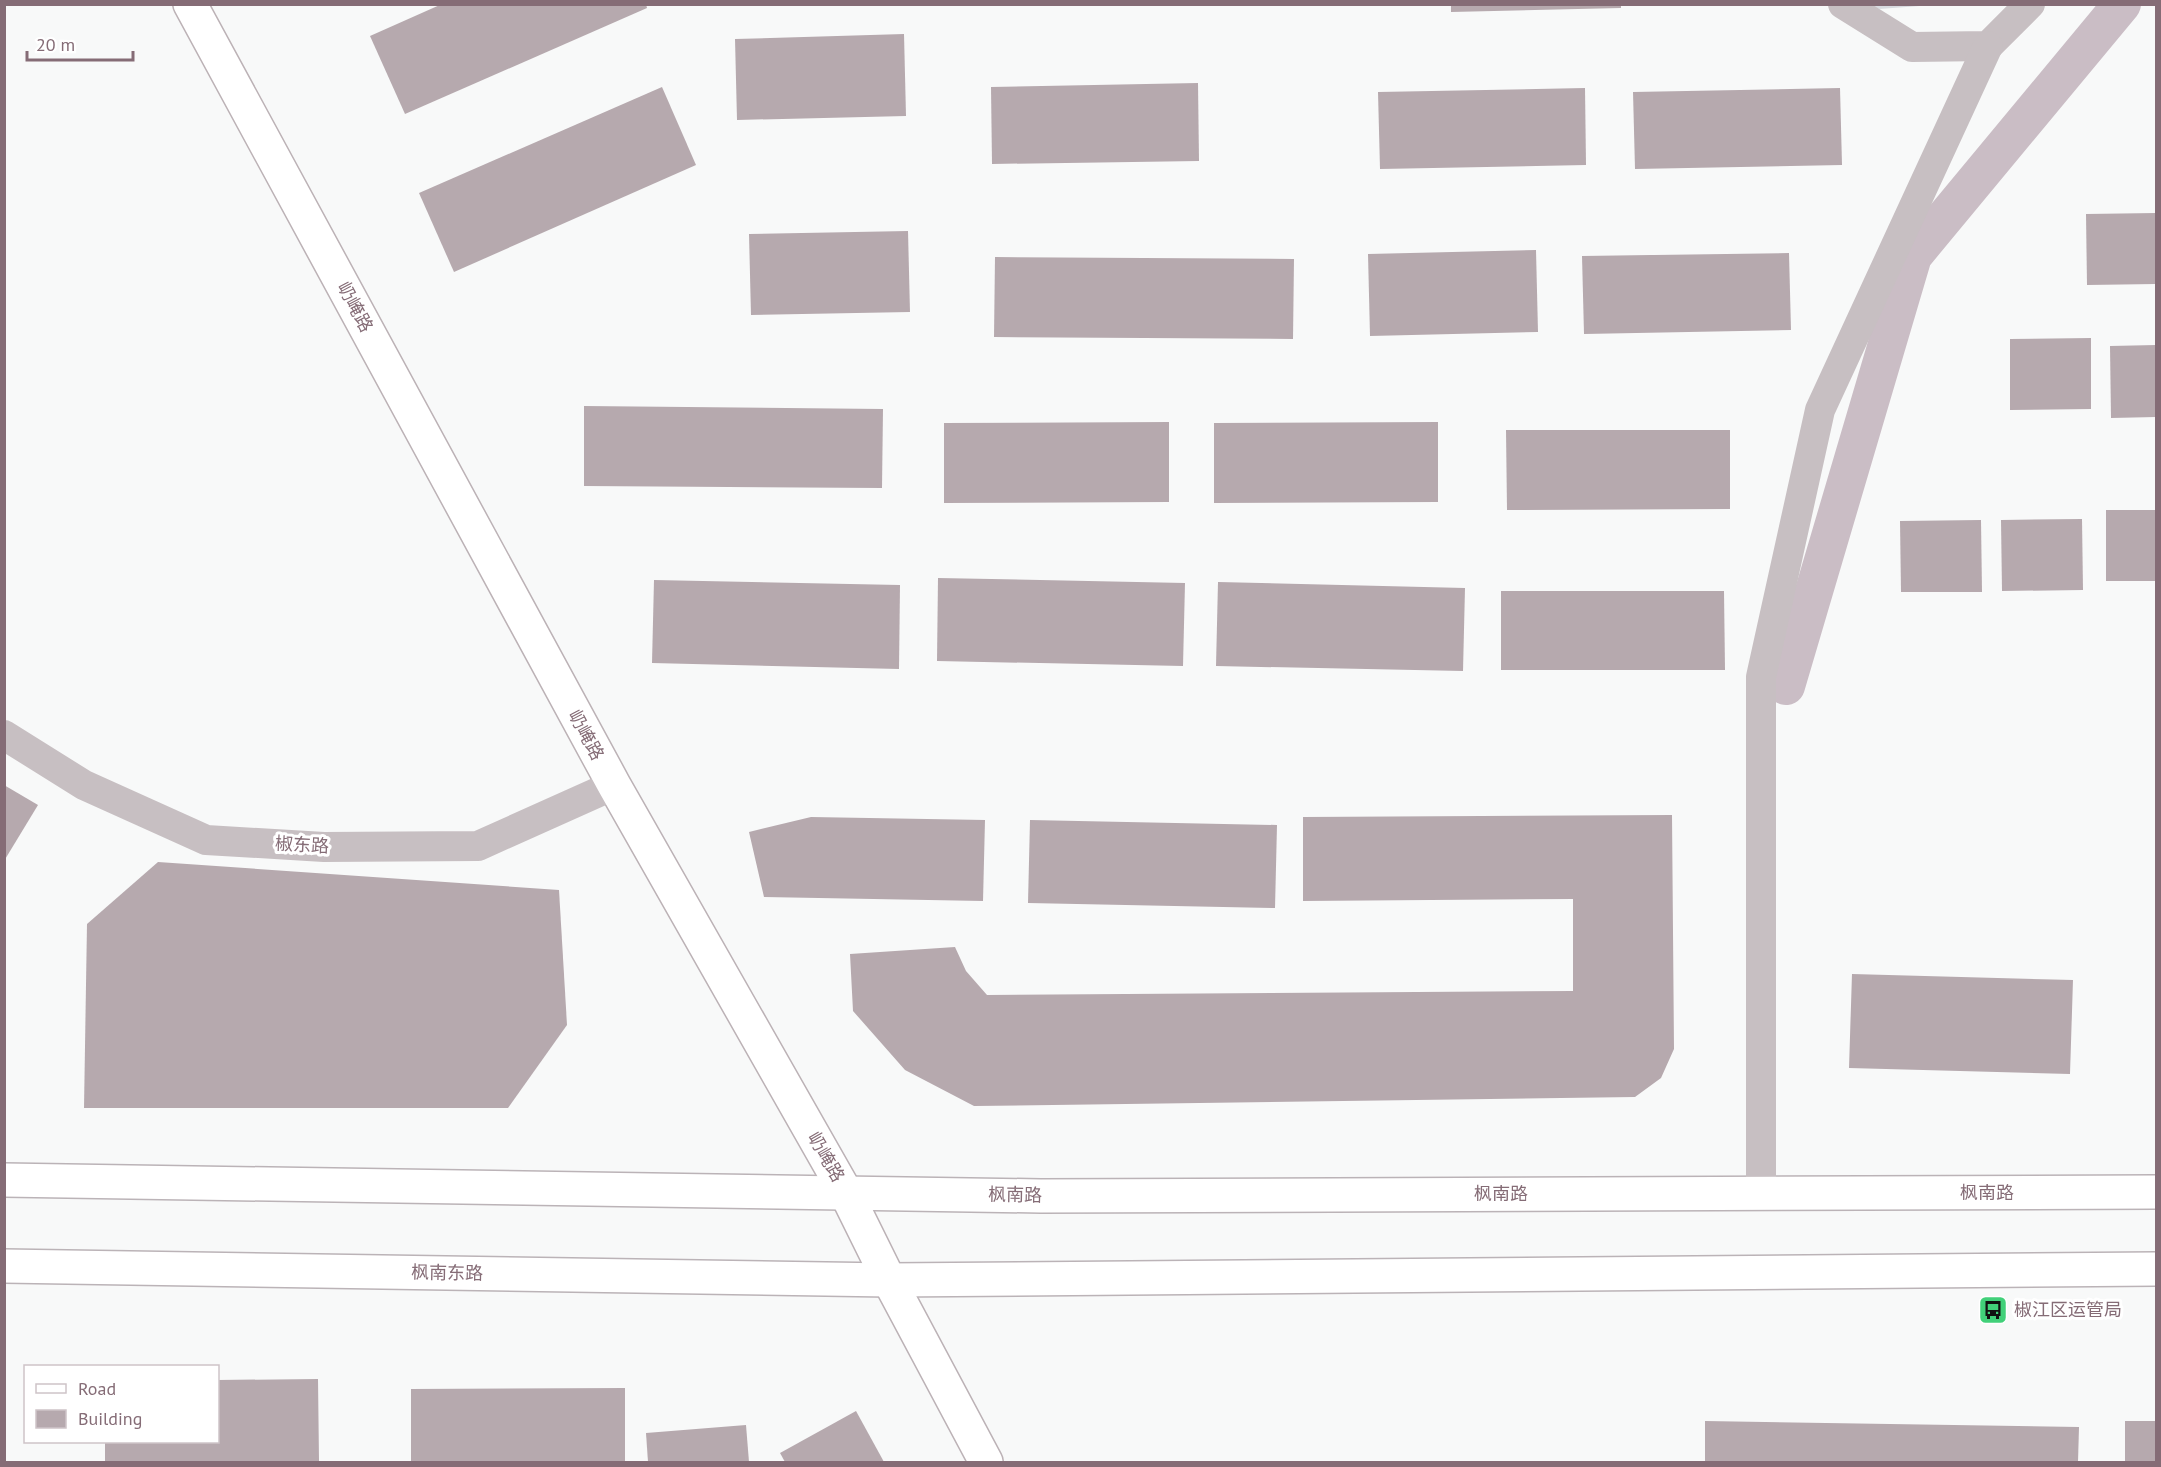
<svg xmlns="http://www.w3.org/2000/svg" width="2161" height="1467" viewBox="0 0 2161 1467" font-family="'PT Sans','Noto Sans SC',sans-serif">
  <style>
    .green { fill: #d9dbe0 }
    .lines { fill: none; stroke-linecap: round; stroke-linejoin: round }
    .canal { stroke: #cabdc5; stroke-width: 38 }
    .building { fill: #b6a9ae }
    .secondary-casing { stroke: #bcb2b6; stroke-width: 36 }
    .primary-casing { stroke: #bbb3b7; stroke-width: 36 }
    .street { stroke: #c7bfc2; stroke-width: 30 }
    .secondary { stroke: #fff; stroke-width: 33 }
    .primary { stroke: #fff; stroke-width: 33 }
    .labels { text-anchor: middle; stroke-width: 6; stroke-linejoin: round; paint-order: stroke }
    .street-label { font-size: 18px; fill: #856c76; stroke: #fff }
    .poi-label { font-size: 18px; fill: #856c76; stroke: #fff; text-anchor: start }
  </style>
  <rect width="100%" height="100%" fill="#f8f9f9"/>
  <path class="green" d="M1870 5H1933L1879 9Z"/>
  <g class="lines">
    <path class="canal" d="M1786 686 1913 256 2122 4"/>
  </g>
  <g class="building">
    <path d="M442 4H646L647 8 405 114 370 36Z"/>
    <path d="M1451 4H1621V8L1451 12Z"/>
    <path d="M904 34 906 116 737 120 735 39Z"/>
    <path d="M1198 83 1199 161 992 164 991 87Z"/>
    <path d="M662 87 696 165 454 272 419 193Z"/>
    <path d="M1585 88 1586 165 1380 169 1378 92Z"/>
    <path d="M1840 88 1842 165 1635 169 1633 92Z"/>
    <path d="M2156 213V284L2087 285 2086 214Z"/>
    <path d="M908 231 910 312 751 315 749 234Z"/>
    <path d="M1536 250 1538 332 1370 336 1368 254Z"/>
    <path d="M1789 253 1791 330 1584 334 1582 256Z"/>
    <path d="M995 257 1294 259 1293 339 994 337Z"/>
    <path d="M2091 338V409L2010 410V339Z"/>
    <path d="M2156 345V417L2111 418 2110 346Z"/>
    <path d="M584 406 883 409 882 488 584 486Z"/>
    <path d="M1169 422V502L944 503V423Z"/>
    <path d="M1438 422V502L1214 503V423Z"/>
    <path d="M1506 430H1730V509L1507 510Z"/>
    <rect x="2106" y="510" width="50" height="71"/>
    <path d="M2082 519 2083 590 2002 591 2001 520Z"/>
    <path d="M1981 520 1982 592H1901L1900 521Z"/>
    <path d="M938 578 1185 583 1183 666 937 661Z"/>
    <path d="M654 580 900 585 899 669 652 663Z"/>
    <path d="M1218 582 1465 588 1463 671 1216 666Z"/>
    <path d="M1501 591H1724L1725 670H1501Z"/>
    <path d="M4 785 38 805 4 861Z"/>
    <path d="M1672 815 1674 1049 1661 1078 1635 1097 974 1106 905 1070 853 1011 850 954 955 947 966 971 987 995 1573 991V899L1303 901V817Z"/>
    <path d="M811 817 985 820 983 901 764 897 749 832Z"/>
    <path d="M1030 820 1277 825 1275 908 1028 903Z"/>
    <path d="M158 862 559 890 567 1025 508 1108H84L87 924Z"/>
    <path d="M1852 974 2073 980 2070 1074 1849 1068Z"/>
    <path d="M318 1379 319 1461 105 1462V1442H218V1380Z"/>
    <path d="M625 1388V1462H411V1389Z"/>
    <path d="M856 1411 884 1462H785L780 1453Z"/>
    <path d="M1705 1421 2079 1427 2078 1462H1705Z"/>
    <rect x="2125" y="1421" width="31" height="41"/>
    <path d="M746 1425 749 1462H648L646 1433Z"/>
  </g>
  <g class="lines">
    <g class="secondary-casing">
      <path id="secondary" d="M190 4 614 785 846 1193 889 1280 986 1462"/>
    </g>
    <g class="primary-casing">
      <g id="primary">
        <path d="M4 1180 1041 1196 2156 1192"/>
        <path d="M4 1266 889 1280 2156 1269"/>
      </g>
    </g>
    <g class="street">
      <path d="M1843 4 1912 47 1988 46 2030 4"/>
      <path d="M4 735 84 785 206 840 324 847 478 846 614 785"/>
      <path d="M1761 1193V677L1820 410 1988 46"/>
    </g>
    <use href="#secondary" class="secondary"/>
    <use href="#primary" class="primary"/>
  </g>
  <defs>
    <g id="bus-square" transform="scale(1.5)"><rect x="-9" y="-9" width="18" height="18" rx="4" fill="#41d079" stroke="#fff"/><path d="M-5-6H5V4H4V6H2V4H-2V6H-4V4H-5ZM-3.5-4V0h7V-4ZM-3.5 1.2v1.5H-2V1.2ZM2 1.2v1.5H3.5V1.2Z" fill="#111"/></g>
  </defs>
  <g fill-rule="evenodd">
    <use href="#bus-square" x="1993" y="1310"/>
  </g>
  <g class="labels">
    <g class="street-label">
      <text transform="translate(355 307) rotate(62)" y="6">屷崦路</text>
      <text transform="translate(586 735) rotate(62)" y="6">屷崦路</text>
      <text transform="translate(302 845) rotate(3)" y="6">椒东路</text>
      <text transform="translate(826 1157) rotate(60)" y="6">屷崦路</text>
      <text x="1987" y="1199">枫南路</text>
      <text x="1501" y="1200">枫南路</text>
      <text transform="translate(1015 1195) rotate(1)" y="6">枫南路</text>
      <text transform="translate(447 1273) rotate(1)" y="6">枫南东路</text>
    </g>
    <g class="poi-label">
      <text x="2014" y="1316">椒江区运管局</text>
    </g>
  </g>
  <rect width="2161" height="1467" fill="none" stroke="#856c76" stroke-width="12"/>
  <rect x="24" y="1365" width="195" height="78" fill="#ffffff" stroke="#cec4c8" stroke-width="1.5"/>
  <rect x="36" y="1384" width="30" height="9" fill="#ffffff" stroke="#cec4c8" stroke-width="1.5"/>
  <text x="78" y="1395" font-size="18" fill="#856c76">Road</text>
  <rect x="36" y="1410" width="30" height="18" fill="#b6a9ae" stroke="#cec4c8" stroke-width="1.5"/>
  <text x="78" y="1425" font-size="18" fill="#856c76">Building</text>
  <path d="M27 51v9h106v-9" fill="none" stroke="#856c76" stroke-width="3"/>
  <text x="36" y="51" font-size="18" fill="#856c76" stroke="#ffffff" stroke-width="4.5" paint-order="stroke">20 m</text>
</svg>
